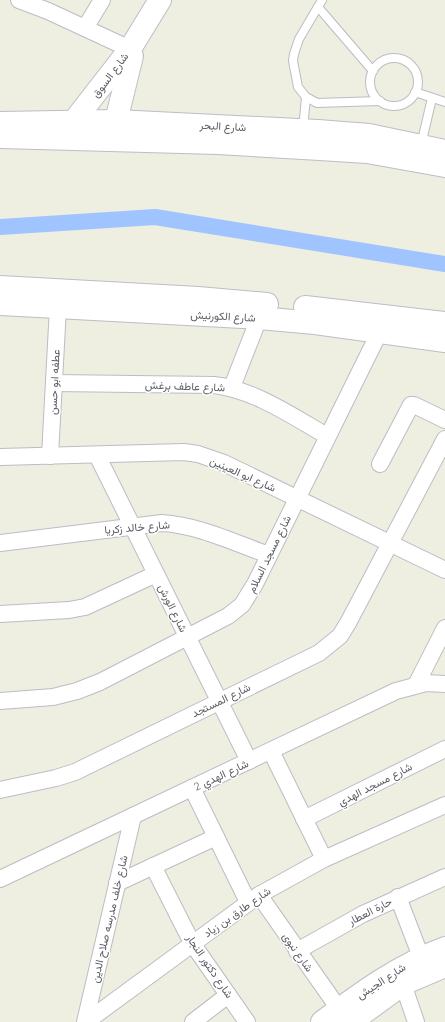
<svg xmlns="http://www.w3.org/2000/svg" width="445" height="1022" viewBox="0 0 445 1022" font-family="Quicksand,Vazirmatn,sans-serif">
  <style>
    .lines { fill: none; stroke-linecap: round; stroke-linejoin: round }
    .canal { stroke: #a0c4ff; stroke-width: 16 }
    .lane-casing { stroke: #bcbdc4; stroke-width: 10 }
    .street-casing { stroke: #bcbdc4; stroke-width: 18 }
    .secondary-casing { stroke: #bcbec6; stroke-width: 24 }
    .lane { stroke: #fff; stroke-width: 8 }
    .street { stroke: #fff; stroke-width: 16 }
    .secondary { stroke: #fff; stroke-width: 22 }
    .labels { text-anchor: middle; stroke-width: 3; stroke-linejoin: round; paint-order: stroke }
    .street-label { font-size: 11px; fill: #5a5c63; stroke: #fff }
  </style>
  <rect width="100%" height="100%" fill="#eeeee1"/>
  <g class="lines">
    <path class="canal" d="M0 227 155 217 445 264"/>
    <g class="lane-casing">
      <g id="lane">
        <path d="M322 0 299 39 294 54 293 61 298 87 306 97 317 103 380 101"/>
        <path d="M318 7 373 71"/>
        <circle cx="394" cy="82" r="24"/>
        <path d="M415 92 445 102"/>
        <path d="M303 130 306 97"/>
        <path d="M421 145 432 98"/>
      </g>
    </g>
    <g class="street-casing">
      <g id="street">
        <path d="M19 0 48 11 130 49"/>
        <path d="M85 28 102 0"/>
        <path d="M54 383 214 385C255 390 292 416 327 436"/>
        <path d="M232 387 259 318"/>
        <path d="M97 455 249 761"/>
        <path d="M50 456 58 307"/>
        <path d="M0 457 184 452 198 454 224 463 445 570"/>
        <path d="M380 464 411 405H414L445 420"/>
        <path d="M0 543 162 523C198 525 235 543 269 555"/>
        <path d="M0 614 69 610 85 607 156 574"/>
        <path d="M416 685 445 628"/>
        <path d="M0 701 53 697 77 691 100 682 228 616 242 605 255 584 380 331"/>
        <path d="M271 751 324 859"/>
        <path d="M192 788 248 902"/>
        <path d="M0 790 56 778 75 772 319 653 340 636 348 623 445 439"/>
        <path d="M304 819 445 749"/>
        <path d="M153 866 192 943 247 1022"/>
        <path d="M0 879 396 691 426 683 445 684"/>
        <path d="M117 883 216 837"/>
        <path d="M259 895 339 1009"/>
        <path d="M398 897 421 957"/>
        <path d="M297 951 363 914 445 877"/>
        <path d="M403 984 416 1022"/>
        <path d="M85 1022 133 816"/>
        <path d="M86 1022 259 895 324 859 445 805"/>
        <path d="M193 1022 228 995"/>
      </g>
    </g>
    <g class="secondary-casing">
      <g id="secondary">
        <path d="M74 121 130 49 160 0"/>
        <path d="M116 121 132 56"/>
        <path d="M0 123 116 121 318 131 369 135 445 151"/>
        <path d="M1 137 218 143 320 149 367 152 445 166"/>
        <path d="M0 287 198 298 267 304"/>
        <path d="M0 304 259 318 315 323 445 341"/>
        <path d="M305 307 445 323"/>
        <path d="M322 1022C361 993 399 965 445 948"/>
        <path d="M351 1022 403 984 445 966"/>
      </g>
    </g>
    <use href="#lane" class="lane"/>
    <use href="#street" class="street"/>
    <use href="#secondary" class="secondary"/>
  </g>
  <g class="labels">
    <g class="street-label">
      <text transform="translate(110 75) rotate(-53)" y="4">شارع السوق</text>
      <text transform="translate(223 126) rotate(3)" y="4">شارع البحر</text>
      <text transform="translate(223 316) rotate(3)" y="4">شارع الكورنيش</text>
      <text transform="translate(54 382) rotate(-87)" y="4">عطفه ابو حسن</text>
      <text transform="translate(185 386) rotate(2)" y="4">شارع عاطف برغش</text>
      <text transform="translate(243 474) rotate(24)" y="4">شارع ابو العينين</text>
      <text transform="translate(137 527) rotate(-5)" y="4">شارع خالد زكريا</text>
      <text transform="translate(269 554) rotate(-64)" y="4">شارع مسجد السلام</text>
      <text transform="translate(173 608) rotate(64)" y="4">شارع الورش</text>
      <text transform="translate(221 700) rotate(-26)" y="4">شارع المستجد</text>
      <text transform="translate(221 775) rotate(-25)" y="4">شارع الهدي 2</text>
      <text transform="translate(375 784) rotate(-27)" y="4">شارع مسجد الهدي</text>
      <text transform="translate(370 911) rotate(-27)" y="4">حارة العطار</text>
      <text transform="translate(237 912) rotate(-35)" y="4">شارع طارق بن زياد</text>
      <text transform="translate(109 919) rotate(-77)" y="4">شارع خلف مدرسه صلاح الدين</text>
      <text transform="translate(298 952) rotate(55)" y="4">شارع نبوى</text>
      <text transform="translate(210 966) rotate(56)" y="4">شارع دكتور النجار</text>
      <text transform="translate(381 981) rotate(-33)" y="4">شارع الجيش</text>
    </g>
  </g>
</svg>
